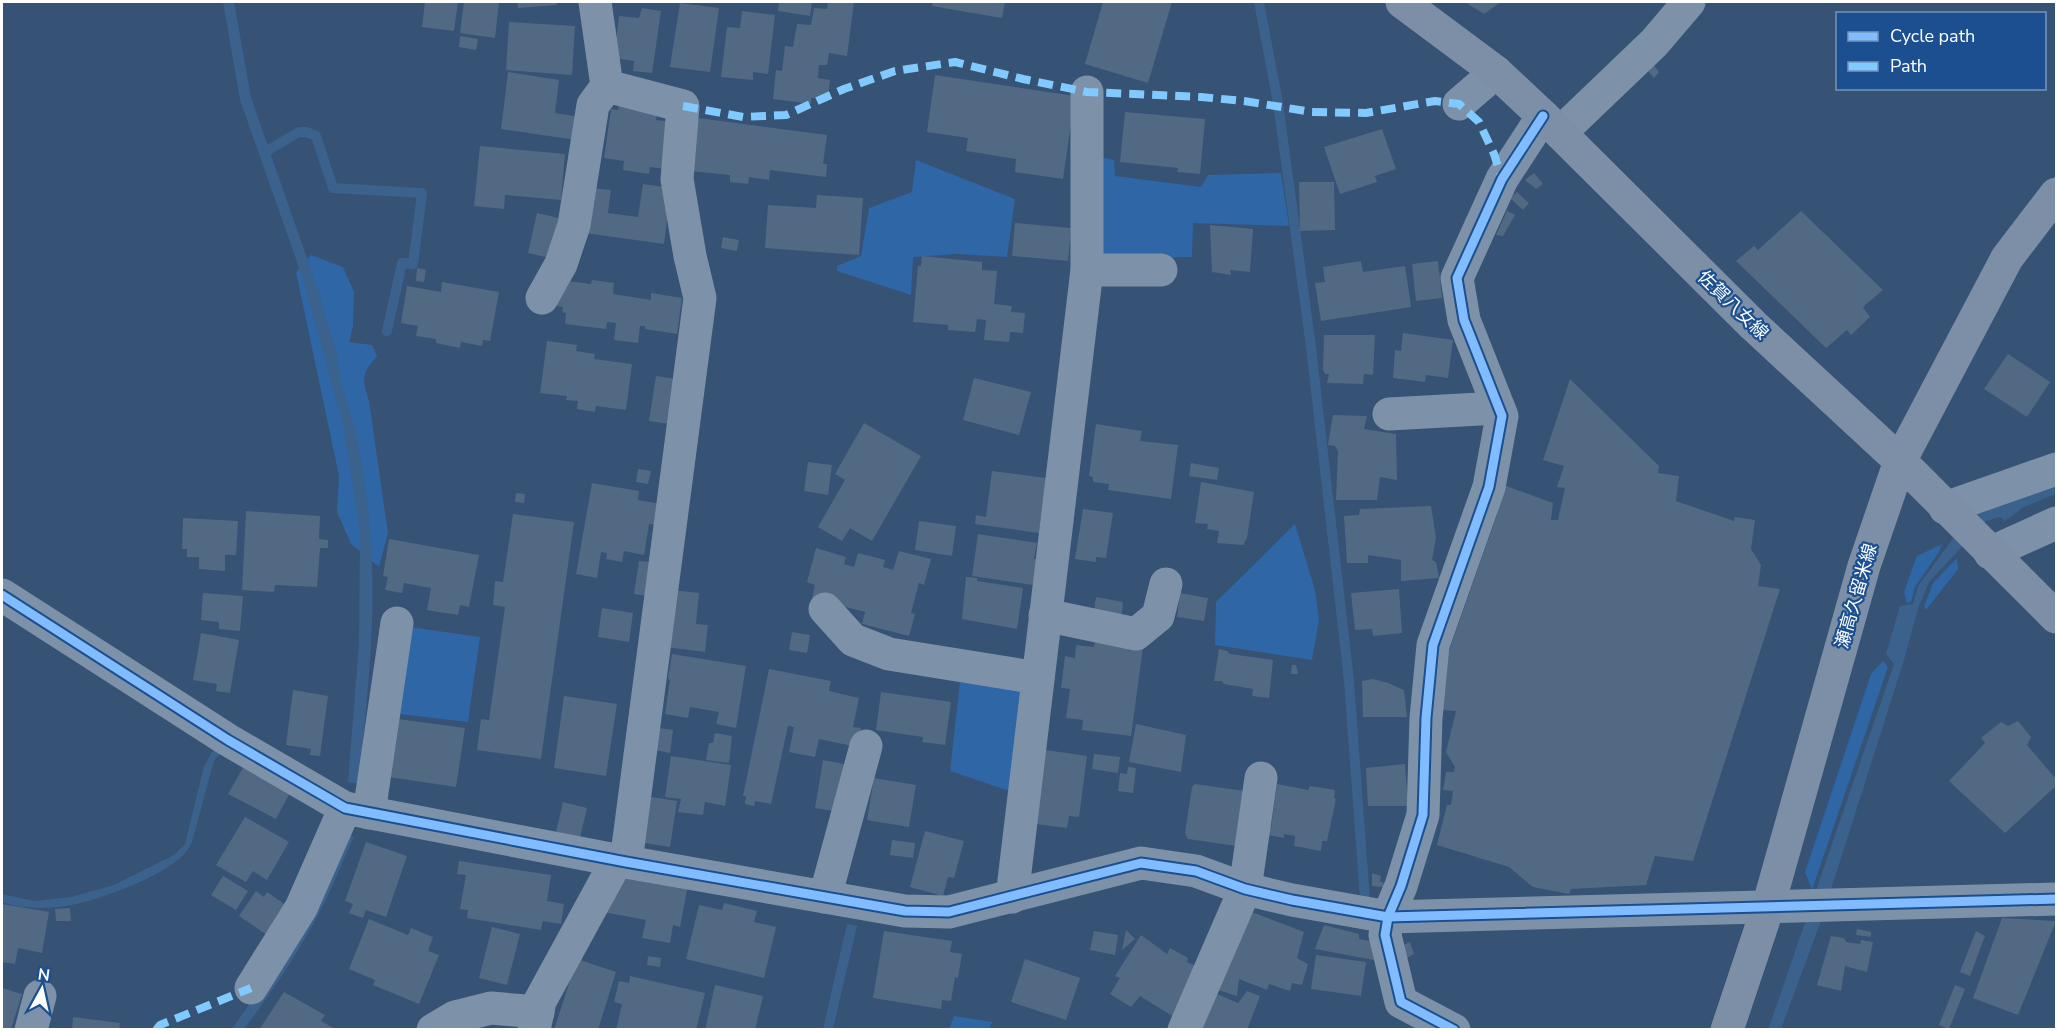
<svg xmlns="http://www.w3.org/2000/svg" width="2058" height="1031" viewBox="0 0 2058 1031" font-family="'Nunito Sans','Noto Sans JP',sans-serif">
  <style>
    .green { fill: #2f66a5 }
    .water { fill: #3b618d }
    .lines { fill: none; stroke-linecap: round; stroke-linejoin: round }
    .stream { stroke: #3b618d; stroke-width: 10 }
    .building { fill: #526984 }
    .minor { stroke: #7d92a8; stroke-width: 33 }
    .major { stroke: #7d8ea7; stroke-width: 33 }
    .quiet { stroke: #80caff; stroke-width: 8; stroke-dasharray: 15 8; stroke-linecap: butt }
    .cycleway-casing { stroke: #1b4f8f; stroke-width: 13 }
    .cycleway { stroke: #80bcff; stroke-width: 9 }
    .labels { text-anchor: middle; stroke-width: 4.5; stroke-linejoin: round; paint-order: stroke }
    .street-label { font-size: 18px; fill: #fff; stroke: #1b4f8f }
  </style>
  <rect width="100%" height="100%" fill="#365274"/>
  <g class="green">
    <path d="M1101 157 1114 160 1115 176 1201 187 1208 175 1281 173 1289 226 1193 223 1192 257 1100 259Z"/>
    <path d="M916 160 1015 199 1007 257 958 254 913 257 911 295 837 271V266L861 256 869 208 912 192Z"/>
    <path d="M311 255 343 267 354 292 353 327 349 342 372 345 377 356C361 374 362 379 369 401L388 533 379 567 351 544 337 512 339 476 296 272Z"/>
    <path d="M1295 524 1315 590 1319 620 1312 660 1215 645 1216 602Z"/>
    <path d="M1942 544 1939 552 1915 587 1911 602 1907 603 1904 592 1917 556Z"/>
    <path d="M1957 558 1958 569 1926 610 1924 606 1933 583Z"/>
    <path d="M410 627 480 637 468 722 399 714Z"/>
    <path d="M1883 661 1888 667 1812 890 1805 872 1871 674Z"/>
    <path d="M960 682 1021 687 1015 793 950 771Z"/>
    <path d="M954 1016 992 1022 989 1029H949Z"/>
  </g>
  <g class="water">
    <path d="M223 2H234L251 97 319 293 338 359C338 382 348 403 354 425 361 454 366 491 369 520 378 608 368 696 358 784L348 782 359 643 360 532 343 424 303 279 240 100Z"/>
    <path d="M2056 482V494L2024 507 2005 521 2000 517 1986 521 1929 582 1918 609 1904 660 1822 918 1781 1029 1768 1030 1894 664 1886 654 1900 606 1913 604 1918 586 1974 510Z"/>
    <path d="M215 747 221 752 214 761 192 842C188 851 182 857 174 863 152 880 94 902 66 906 46 909 21 909 2 902V894L35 901 71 897 114 885 174 855 185 844 204 766Z"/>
    <path d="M345 834 354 837C341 865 330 894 315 921 294 959 270 995 244 1029L231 1030 258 992Z"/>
    <path d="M847 924 857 926 833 1029H823Z"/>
  </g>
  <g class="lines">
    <g class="stream">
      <path d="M1259 2 1278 103 1311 347 1349 681 1365 900 1367 910"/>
      <path d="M265 152 299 132H306L316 136 333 188 422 193 413 264 402 263 387 331"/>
    </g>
  </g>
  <g class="building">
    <path d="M425 2H458L454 31 422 27Z"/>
    <path d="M464 2H499L495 38 460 33Z"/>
    <path d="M517 2H557V5L518 8Z"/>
    <path d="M779 2H812L810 16 778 11Z"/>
    <path d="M828 2H854L847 56 829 53 827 65H819L818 78 830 80 828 96 821 95V99L811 98V104L773 99 776 70 782 71 785 46 793 47 797 24 811 25 814 8 827 9Z"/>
    <path d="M933 2H1005L1002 18 932 6Z"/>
    <path d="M1103 2H1172L1148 83 1085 64Z"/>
    <path d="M1465 2H1501L1484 14Z"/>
    <path d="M680 3 719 8 710 72 670 67Z"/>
    <path d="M642 8 661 11 652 73 633 71 634 61 614 58 619 16 639 18Z"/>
    <path d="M742 11 775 15 768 74 753 72V80L721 77 727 27 740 28Z"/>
    <path d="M509 22 575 26 572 75 506 70Z"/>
    <path d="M460 36 478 39 476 50 459 47Z"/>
    <path d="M1652 63 1659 72 1654 78 1645 68Z"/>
    <path d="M508 72 559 80 555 113 580 117 576 140 501 129Z"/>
    <path d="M935 75 1075 96 1063 179 1015 172 1016 159 966 151 968 138 927 132Z"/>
    <path d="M619 103 658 109 656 120 673 122 666 169 650 167 649 174 623 170 624 161 604 158 611 109 618 110Z"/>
    <path d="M1125 112 1205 119 1200 174 1177 172 1178 168 1120 162Z"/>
    <path d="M698 118 827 135 823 164H827L826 177 770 170 769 180 749 177 748 184 730 182V175L691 171Z"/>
    <path d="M1382 129 1396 169 1375 176 1377 182 1340 194 1324 147Z"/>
    <path d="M480 146 565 154 561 200 505 195 504 209 474 206Z"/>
    <path d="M1534 173 1543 184 1536 189 1525 180Z"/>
    <path d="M1299 182H1334L1335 230 1300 231Z"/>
    <path d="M643 184 671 188 664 244 585 233 592 188 611 190 608 213 638 217Z"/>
    <path d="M1517 192 1529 203 1523 210 1510 198Z"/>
    <path d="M817 195 863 198 859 255 765 248 768 205 816 208Z"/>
    <path d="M1507 211 1515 215 1503 236 1496 235Z"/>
    <path d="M1801 211 1883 290 1863 307 1870 317 1851 335 1847 330 1826 348 1736 261 1754 246 1758 250Z"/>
    <path d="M537 213 563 219 554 259 528 253Z"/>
    <path d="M1015 223 1071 228 1068 261 1012 256Z"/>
    <path d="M1210 225 1253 229 1250 272 1230 270 1231 275 1212 272Z"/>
    <path d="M723 237 739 240 737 251 721 248Z"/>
    <path d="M922 256 982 262V270L997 271 994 304 1012 306 1011 312 1025 313 1023 333 1010 332 1009 342 984 340 986 320 977 319 975 332 948 330V325L913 322 918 266H921Z"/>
    <path d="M1361 261 1363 272 1405 266 1411 307 1321 321 1315 283 1325 282 1323 267Z"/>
    <path d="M1438 261 1442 298 1416 301 1412 264Z"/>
    <path d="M417 268 426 270 424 282 416 281Z"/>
    <path d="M592 280 614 283 613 294 651 300V293L682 298 677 334 645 329V326H640L638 343 614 340 616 323 607 322 606 329 565 324 566 313 562 312 563 307 557 306 560 287 567 288 568 281 591 284Z"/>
    <path d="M442 282 499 292 490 341 483 340 482 346 461 342 460 348 436 343V339L416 336 418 326 401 323 407 286 441 292Z"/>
    <path d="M1403 333 1453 340 1448 378 1426 375 1425 382 1393 378 1395 350 1401 351Z"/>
    <path d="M1324 335H1375L1373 375 1364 374 1363 384 1327 383 1329 374H1325L1323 370Z"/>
    <path d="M547 341 577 345 576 351 595 354 594 359 632 364 626 410 596 406 595 412 577 409 578 401 566 400 567 396 540 393Z"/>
    <path d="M2008 354 2050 382 2027 417 1984 389Z"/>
    <path d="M656 376 683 380 676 425 649 421Z"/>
    <path d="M974 378 1031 392 1019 435 963 420Z"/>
    <path d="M1570 379 1659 466 1658 473 1679 476 1676 501 1734 521 1735 517 1755 520 1751 549 1761 565 1758 586 1780 589 1693 861 1655 856 1646 885 1571 889 1569 894 1533 887 1509 867 1437 845 1447 805H1451L1453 791 1443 790 1446 772H1454L1455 767 1446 752 1456 711 1441 710 1447 656 1497 515 1501 484 1553 503 1551 520H1558L1565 488 1557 487 1564 466 1543 460Z"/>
    <path d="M1333 415 1367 416 1364 429 1396 434 1397 480 1380 477 1377 500H1336L1338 451 1335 446 1328 445Z"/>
    <path d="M864 423 921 456 872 541 850 528 842 541 818 527 845 480 835 474Z"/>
    <path d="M1096 424 1142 431 1140 441 1178 445 1171 499 1108 490 1109 484 1093 482V477L1089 476Z"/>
    <path d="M808 462 832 465 828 495 804 491Z"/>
    <path d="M1191 463 1219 468 1217 480 1189 476Z"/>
    <path d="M638 469 651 471 648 484 636 482Z"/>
    <path d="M992 471 1046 478 1039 533 975 524 976 515 986 517Z"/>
    <path d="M1201 482 1254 492 1247 538 1243 545 1217 543 1219 531 1207 529 1208 524 1195 523Z"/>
    <path d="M592 483 639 491 638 500 661 504 657 525 649 524 644 555 624 551 622 562 606 559 607 553 601 552 597 578 576 574Z"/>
    <path d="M516 493 525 494 524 503 515 502Z"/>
    <path d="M1431 506 1436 538 1432 560 1436 562 1439 578 1401 581V560L1368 555V563H1347L1344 516 1359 515 1360 509Z"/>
    <path d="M1083 509 1113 513 1106 558 1096 557V562L1075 559Z"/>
    <path d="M246 511 320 516 319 539 328 540V548H320L317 587 275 585 274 592 242 590Z"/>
    <path d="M513 514 574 522 541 759 477 750 481 719 489 720 505 607 493 605 495 581 503 582Z"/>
    <path d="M183 518 238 521 236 555H225V571L199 569V557H187V549H182Z"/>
    <path d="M919 521 956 526 952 556 915 550Z"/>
    <path d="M978 534 1037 543 1034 559 1043 560 1039 586 972 576Z"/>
    <path d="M389 539 479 555 469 607 460 605 458 615 427 610 431 588 404 583 402 593 385 590 388 577 383 576Z"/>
    <path d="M816 548 846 557 844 564 854 567 858 553 885 560 883 567 893 570 899 551 931 559 924 585 919 583 911 613 915 614 909 636 862 624 865 612 812 598 815 585 807 582Z"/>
    <path d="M639 561 652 562 647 596 634 594Z"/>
    <path d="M966 577 977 578V581L1023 588 1017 629 962 619Z"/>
    <path d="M1399 589 1402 633 1373 636 1372 629 1355 630 1351 593Z"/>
    <path d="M672 590 699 593 696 624 708 625 705 652 666 647Z"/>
    <path d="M203 593 243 596 240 631 219 629V622L201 620Z"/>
    <path d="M1180 593 1208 598 1204 621 1177 617Z"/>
    <path d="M1096 597 1123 602 1121 621 1093 618Z"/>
    <path d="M602 608 633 613 629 642 598 637Z"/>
    <path d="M792 632 810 635 807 653 789 650Z"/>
    <path d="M201 633 239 640 230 693 216 691 217 684 193 680Z"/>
    <path d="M1095 640 1143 647 1131 736 1082 730 1083 720 1066 718 1070 689 1061 688 1065 656 1075 658 1076 645 1094 647Z"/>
    <path d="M1219 649 1227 651 1230 654 1273 660 1269 698 1252 696 1253 689 1224 684 1222 681H1214Z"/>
    <path d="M672 654 746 666 736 728 716 724 719 712 690 707 688 718 665 714 670 680 668 679Z"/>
    <path d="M1292 665H1296L1298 674H1291Z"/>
    <path d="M769 669 831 681 829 691 859 698 853 727 861 728 857 747 819 739 815 757 789 752 794 727 788 726 771 804 755 801 754 806 745 804 746 796H743Z"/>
    <path d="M1373 679 1388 683 1404 690 1407 717H1363L1362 681Z"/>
    <path d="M293 690 328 696 320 756 310 755 311 749 286 745Z"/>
    <path d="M881 692 951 702 945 745 922 742 923 737 876 730Z"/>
    <path d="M564 696 617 704 606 776 554 768Z"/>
    <path d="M398 719 465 728 456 787 389 777Z"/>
    <path d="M2018 721 2031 737 2027 745 2056 779V786L2005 833 1949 781 1985 743 1981 738 2001 722 2008 726Z"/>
    <path d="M1136 724 1186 735 1181 772 1129 762Z"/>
    <path d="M652 727 673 730 670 753 649 749Z"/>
    <path d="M715 733 732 736 729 763 706 760 709 743H713Z"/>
    <path d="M1039 749 1087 756 1079 817 1069 816 1067 828 1029 823Z"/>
    <path d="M1094 754 1120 757 1118 773 1092 769Z"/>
    <path d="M671 756 731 765 725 806 705 802 703 815 678 812 681 799 665 797Z"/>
    <path d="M823 760 849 765 841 812 815 808Z"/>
    <path d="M1405 764 1408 806H1368L1366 768Z"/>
    <path d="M244 766 291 791 276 819 228 794Z"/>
    <path d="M1128 767 1136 768 1133 793 1118 791 1120 773 1127 774Z"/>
    <path d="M874 778 916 785 909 827 867 820Z"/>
    <path d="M1195 784 1245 791 1237 846 1188 839 1185 833 1192 787Z"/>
    <path d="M1277 784 1308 790 1310 786 1335 790 1334 798 1336 799 1327 841H1322L1321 851 1294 846 1295 836 1284 834V838L1267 835 1268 829 1271 828Z"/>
    <path d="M645 796 677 801 670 847 638 842Z"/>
    <path d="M563 802 587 808 579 842 555 836Z"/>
    <path d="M245 817 289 842 267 880 253 871 246 882 216 865Z"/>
    <path d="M925 831 964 841 954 878 948 877 943 896 910 887Z"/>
    <path d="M892 840 915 843 913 858 890 855Z"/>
    <path d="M366 842 407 856 386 917 366 910 363 918 349 913 353 904 345 901Z"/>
    <path d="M459 861 551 875 547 901 564 904 561 924 543 921 541 930 467 918 468 910 460 909 466 875 457 874Z"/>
    <path d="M622 872 688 885 680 927 673 925 670 943 642 938 646 920 603 912Z"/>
    <path d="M1372 873 1381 876 1380 882H1383L1384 887 1372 886Z"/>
    <path d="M223 876 248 891 236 910 211 895Z"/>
    <path d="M256 891 264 897 267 892 287 906 267 935 239 916Z"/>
    <path d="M724 903 757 911 754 922 776 927 764 978 686 959 699 905 722 910Z"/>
    <path d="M2 904 49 912 42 953 18 948 15 964 2 962Z"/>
    <path d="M70 908 71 921H56L55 909Z"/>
    <path d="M1249 911 1304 932 1297 958 1308 964 1302 985 1292 983 1290 991 1269 984 1267 990 1239 979 1237 996 1218 990Z"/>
    <path d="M2002 918 2056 921 2018 1015 1973 998Z"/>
    <path d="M369 919 408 935 411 928 433 937 428 951 439 955 419 1004 373 985 375 980 349 969Z"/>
    <path d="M1324 925 1359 934V939L1370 941 1374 960 1315 949Z"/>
    <path d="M492 927 520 934 507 985 479 978Z"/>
    <path d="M1857 929 1871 932V937L1856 935Z"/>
    <path d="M1126 930 1135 939 1122 950Z"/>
    <path d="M884 931 952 941 950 952 962 954 958 978 955 977 951 1001 942 1000 941 1009 873 998Z"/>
    <path d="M1094 931 1118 935 1115 955 1090 950Z"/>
    <path d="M1976 931 1985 936 1970 976 1960 972Z"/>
    <path d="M1141 935 1167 954 1170 948 1188 958 1187 962 1200 968 1177 1019 1140 996 1131 1007 1110 994 1120 978 1115 976Z"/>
    <path d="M1831 936 1844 938 1846 942 1860 944 1861 940 1873 942 1867 972 1845 966 1841 991 1817 985Z"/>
    <path d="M1410 942 1414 954 1405 959 1401 946Z"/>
    <path d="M1316 955 1366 962 1361 996 1311 989Z"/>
    <path d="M648 956 661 958 660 967 647 965Z"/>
    <path d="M577 959 616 972 598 1030H554Z"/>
    <path d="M1025 959 1080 978 1066 1020 1011 1002Z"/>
    <path d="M630 976 705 993 696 1030H616L622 1004 614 1002 619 981 629 983Z"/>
    <path d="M715 985 763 996 755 1030H705Z"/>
    <path d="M1955 985 1965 989 1949 1029 1939 1025Z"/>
    <path d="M2 988 22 994 11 1029 2 1028Z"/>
    <path d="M1247 991 1260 996 1247 1030H1196L1217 994 1238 1003Z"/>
    <path d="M284 992 325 1015 321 1021 337 1030H259Z"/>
    <path d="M73 1017 120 1023 119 1030H72Z"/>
  </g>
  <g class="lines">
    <g class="minor">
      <path d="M595 2 607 86 683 106 677 179 690 256 700 298 626 862"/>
      <path d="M1459 104 1496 72"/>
      <path d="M1560 133 1654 43 1689 2"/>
      <path d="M1087 270H1161"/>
      <path d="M542 298 561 264 574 225 593 105 607 86"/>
      <path d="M1389 414 1498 408"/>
      <path d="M1945 508 2056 469"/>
      <path d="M1990 553 2056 523"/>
      <path d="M2 595 228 740 345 808 626 862 905 911 949 912 1141 863 1196 871 1245 889 1292 900 1388 917 2056 899"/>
      <path d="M825 609 853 640 889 654 1038 678"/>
      <path d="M1045 615 1136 634 1158 616 1166 584"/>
      <path d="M369 813 397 623"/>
      <path d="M825 897 866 746"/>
      <path d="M1012 897 1087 270V92"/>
      <path d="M251 988 301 908 345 808"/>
      <path d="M31 1030 40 996"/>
      <path d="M433 1030 455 1017 491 1008 538 1012"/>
      <path d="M534 1030 540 1001 617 860"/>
      <path d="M1184 1030 1245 889 1261 778"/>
      <path d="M1454 1030 1401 1002 1385 935 1388 917 1401 886 1423 815 1426 718 1433 645 1489 487 1502 416 1464 320 1457 278 1502 179 1543 116"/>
    </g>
    <g class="major">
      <path d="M1402 2 1496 72 1543 116 1753 325 1900 461 2056 617"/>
      <path d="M1727 1030 1768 907 1864 566 1900 461 2007 258 2056 194"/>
    </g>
    <g class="quiet">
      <path d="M683 106 743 117 786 115 844 89 895 71 955 62 1023 79 1087 92 1201 97 1244 101 1312 112 1366 113 1435 101 1459 104 1479 122 1494 154 1502 179"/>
      <path d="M156 1030 160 1025 251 988"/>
    </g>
    <g class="cycleway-casing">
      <g id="cycleway">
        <path d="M2 595 228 740 345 808 626 862 905 911 949 912 1141 863 1196 871 1245 889 1292 900 1388 917 2056 899"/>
        <path d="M1454 1030 1401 1002 1385 935 1388 917 1401 886 1423 815 1426 718 1433 645 1489 487 1502 416 1464 320 1457 278 1502 179 1543 116"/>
      </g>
    </g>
    <use href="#cycleway" class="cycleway"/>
  </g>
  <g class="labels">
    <g class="street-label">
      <text transform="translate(1733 305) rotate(44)" y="6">佐賀八女線</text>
      <text transform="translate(1856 596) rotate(-74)" y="6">瀬高久留米線</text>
    </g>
  </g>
  <rect width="2058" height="1031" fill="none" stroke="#ffffff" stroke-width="6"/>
  <rect x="1836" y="12" width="210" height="78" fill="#1b4f8f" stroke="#7695bc" stroke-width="1.5"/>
  <rect x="1848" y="32" width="30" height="9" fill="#80bcff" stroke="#7695bc" stroke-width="1.5"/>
  <text x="1890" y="42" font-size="18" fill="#ffffff">Cycle path</text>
  <rect x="1848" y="62" width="30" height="9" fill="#80caff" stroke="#7695bc" stroke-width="1.5"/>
  <text x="1890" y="72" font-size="18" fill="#ffffff">Path</text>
  <g transform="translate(42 989) rotate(8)" stroke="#1b4f8f" stroke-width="4.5" paint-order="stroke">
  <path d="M0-4.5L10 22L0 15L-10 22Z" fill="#ffffff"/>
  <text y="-9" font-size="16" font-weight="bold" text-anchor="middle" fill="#ffffff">N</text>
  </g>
</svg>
